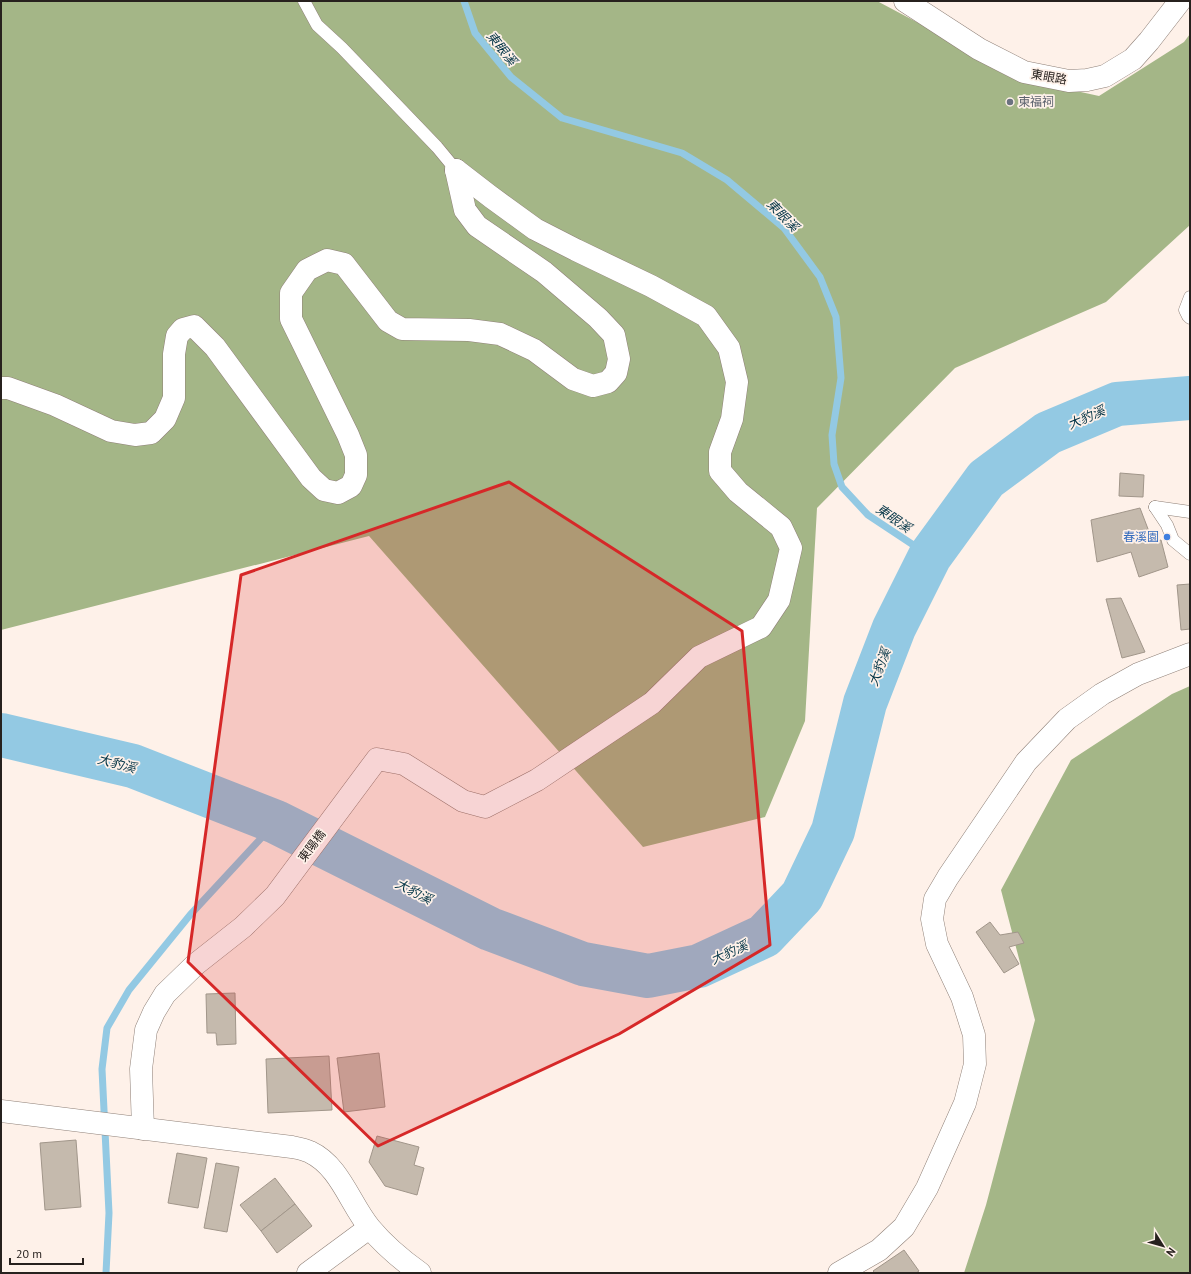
<svg xmlns="http://www.w3.org/2000/svg" width="1191" height="1274" viewBox="0 0 1191 1274" font-family="'PT Sans','Noto Sans TC',sans-serif">
  <style>
    .forest { fill: #a4b687 }
    .lines { fill: none; stroke-linecap: round; stroke-linejoin: round }
    .stream { stroke: #93c9e3; stroke-width: 7 }
    .river { stroke: #93c9e3; stroke-width: 44 }
    .building { fill: #c5baad; stroke: #a1968a }
    .service-casing { stroke: #8f8078; stroke-width: 13 }
    .minor-casing { stroke: #8f8078; stroke-width: 23 }
    .tertiary-casing { stroke: #8f8078; stroke-width: 23 }
    .service { stroke: #fff; stroke-width: 12 }
    .minor { stroke: #fff; stroke-width: 22 }
    .tertiary { stroke: #fff; stroke-width: 22 }
    .marked { fill: #d62828; fill-opacity: 0.2; stroke: #d62828; stroke-width: 3; stroke-linejoin: round }
    .worship-dot { fill: #6b7280; stroke: #fef1e9; stroke-width: 1.5 }
    .shop-dot { fill: #3f7fe0; stroke: #fef1e9; stroke-width: 1.5 }
    .labels { text-anchor: middle; stroke-width: 3.5; stroke-linejoin: round; paint-order: stroke }
    .street-label { font-size: 12px; fill: #27211e; stroke: #fef1e9 }
    .worship-label { font-size: 12px; fill: #5b616d; stroke: #fef1e9; text-anchor: start }
    .shop-label { font-size: 12px; fill: #366cbe; stroke: #fef1e9; text-anchor: end }
    .water-label { font-size: 13px; font-style: italic; fill: #043547; stroke: #fef1e9 }
  </style>
  <rect width="100%" height="100%" fill="#fef1e9"/>
  <g class="forest">
    <path d="M1 1H877L1026 80 1099 96 1184 42 1190 34V225L1106 302 955 368 817 508 805 721 765 817 643 847 369 536 1 630Z"/>
    <path d="M1190 686V1273H964L986 1205 1035 1020 1001 890 1071 760 1172 694Z"/>
  </g>
  <g class="lines">
    <g class="stream">
      <path d="M464 1 475 33 511 77 562 118 682 153 727 180 784 228 820 277 836 317 841 378 832 435 834 464 842 487 868 515 930 556"/>
      <path d="M106 1273 109 1213 102 1069 107 1028 129 990 190 915 276 822"/>
    </g>
    <path class="river" d="M1 735 133 766 276 822 490 929 583 964 648 976 699 966 764 936 802 896 833 831 865 703 894 628 930 556 986 479 1048 433 1117 404 1190 398"/>
  </g>
  <g class="building">
    <path d="M1120 473 1144 475 1143 497 1119 496Z"/>
    <path d="M1140 508 1153 542 1161 540 1168 567 1139 577 1131 552 1097 562 1091 520Z"/>
    <path d="M1190 584V629L1181 630 1177 585Z"/>
    <path d="M1121 598 1145 652 1122 658 1106 599Z"/>
    <path d="M990 922 1000 935 1018 932 1024 943 1009 947 1019 964 1004 973 976 932Z"/>
    <path d="M235 993 236 1044 217 1045 216 1033H207L206 994Z"/>
    <path d="M379 1053 385 1107 344 1112 337 1058Z"/>
    <path d="M329 1056 332 1110 268 1113 266 1059Z"/>
    <path d="M377 1136 419 1147 414 1165 424 1168 417 1195 385 1186 369 1162Z"/>
    <path d="M76 1140 81 1207 45 1210 40 1143Z"/>
    <path d="M177 1153 207 1158 198 1208 168 1203Z"/>
    <path d="M216 1163 239 1167 227 1232 204 1228Z"/>
    <path d="M275 1178 295 1204 261 1231 240 1205Z"/>
    <path d="M295 1204 312 1226 277 1253 261 1231Z"/>
    <path d="M904 1250 919 1271 916 1273H875L873 1271Z"/>
  </g>
  <g class="lines">
    <g class="service-casing">
      <g id="service">
        <path d="M304 1 317 25 342 48 437 147 456 170"/>
        <path d="M1190 297 1185 310 1188 316 1190 318"/>
        <path d="M1155 507 1167 525 1173 540 1190 554"/>
        <path d="M1155 507 1190 512"/>
      </g>
    </g>
    <g class="minor-casing">
      <g id="minor">
        <path d="M1 388H8L55 405 111 431 135 435 151 433 165 419 174 398V354L177 336 183 329 194 326 215 347 311 478 324 490 338 493 351 486 356 475V455L348 435 291 319V293L307 270 327 260 344 264 388 321 402 329 469 330 500 334 534 350 573 379 593 386 608 382 616 373 619 359 614 335 598 318 544 272 477 226 465 210 456 170"/>
        <path d="M143 1129 141 1069 146 1030 154 1012 165 994 196 964 243 927 275 896 377 759 404 764 463 801 485 807 537 780 652 703 699 657 761 627 779 600 791 548 781 527 738 492 720 471V452L732 419 737 382 729 348 706 316 651 286 576 250 535 229 491 197 456 170"/>
        <path d="M308 1273 369 1228"/>
      </g>
    </g>
    <g class="tertiary-casing">
      <g id="tertiary">
        <path d="M905 1 979 49 1024 72 1069 81 1087 80 1105 76 1133 59 1149 41 1180 1"/>
        <path d="M1 1111 292 1147C297 1148 304 1149 310 1152 340 1166 350 1204 370 1228 384 1245 402 1260 420 1273"/>
        <path d="M839 1273 879 1250 904 1227 927 1188 965 1103 975 1064 974 1035 962 997 937 944 932 919 935 899 948 877 1026 762 1067 719 1102 694 1138 674 1190 654"/>
      </g>
    </g>
    <use href="#service" class="service"/>
    <use href="#minor" class="minor"/>
    <use href="#tertiary" class="tertiary"/>
  </g>
  <path class="marked" d="M509 482 742 631 770 945 619 1034 378 1146 188 962 241 575Z"/>
  <circle class="worship-dot" cx="1010" cy="102" r="4"/>
  <circle class="shop-dot" cx="1167" cy="537" r="4"/>
  <g class="labels">
    <g class="street-label">
      <text transform="translate(1049 77) rotate(10)" y="4">東眼路</text>
      <text transform="translate(312 846) rotate(-53)" y="4">東陽橋</text>
    </g>
    <g class="worship-label">
      <text x="1018" y="106">東福祠</text>
    </g>
    <g class="shop-label">
      <text x="1159" y="541">春溪園</text>
    </g>
    <g class="water-label">
      <text transform="translate(502 48) rotate(51)" y="5">東眼溪</text>
      <text transform="translate(783 215) rotate(45)" y="5">東眼溪</text>
      <text transform="translate(1086 417) rotate(-23)" y="5">大豹溪</text>
      <text transform="translate(894 518) rotate(34)" y="5">東眼溪</text>
      <text transform="translate(879 667) rotate(-69)" y="5">大豹溪</text>
      <text transform="translate(117 763) rotate(15)" y="5">大豹溪</text>
      <text transform="translate(414 891) rotate(27)" y="5">大豹溪</text>
      <text transform="translate(729 952) rotate(-24)" y="5">大豹溪</text>
    </g>
  </g>
  <rect width="1191" height="1274" fill="none" stroke="#27211e" stroke-width="4"/>
  <g transform="translate(1163 1246) rotate(127)" stroke="#fef1e9" stroke-width="3" paint-order="stroke">
  <path d="M0-3L7 15L0 10L-7 15Z" fill="#27211e"/>
  <text y="-6" font-size="11" font-weight="bold" text-anchor="middle" fill="#27211e">N</text>
  </g>
  <path d="M10 1258v6h73v-6" fill="none" stroke="#27211e" stroke-width="2"/>
  <text x="16" y="1258" font-size="12" fill="#27211e" stroke="#fef1e9" stroke-width="3" paint-order="stroke">20 m</text>
</svg>
